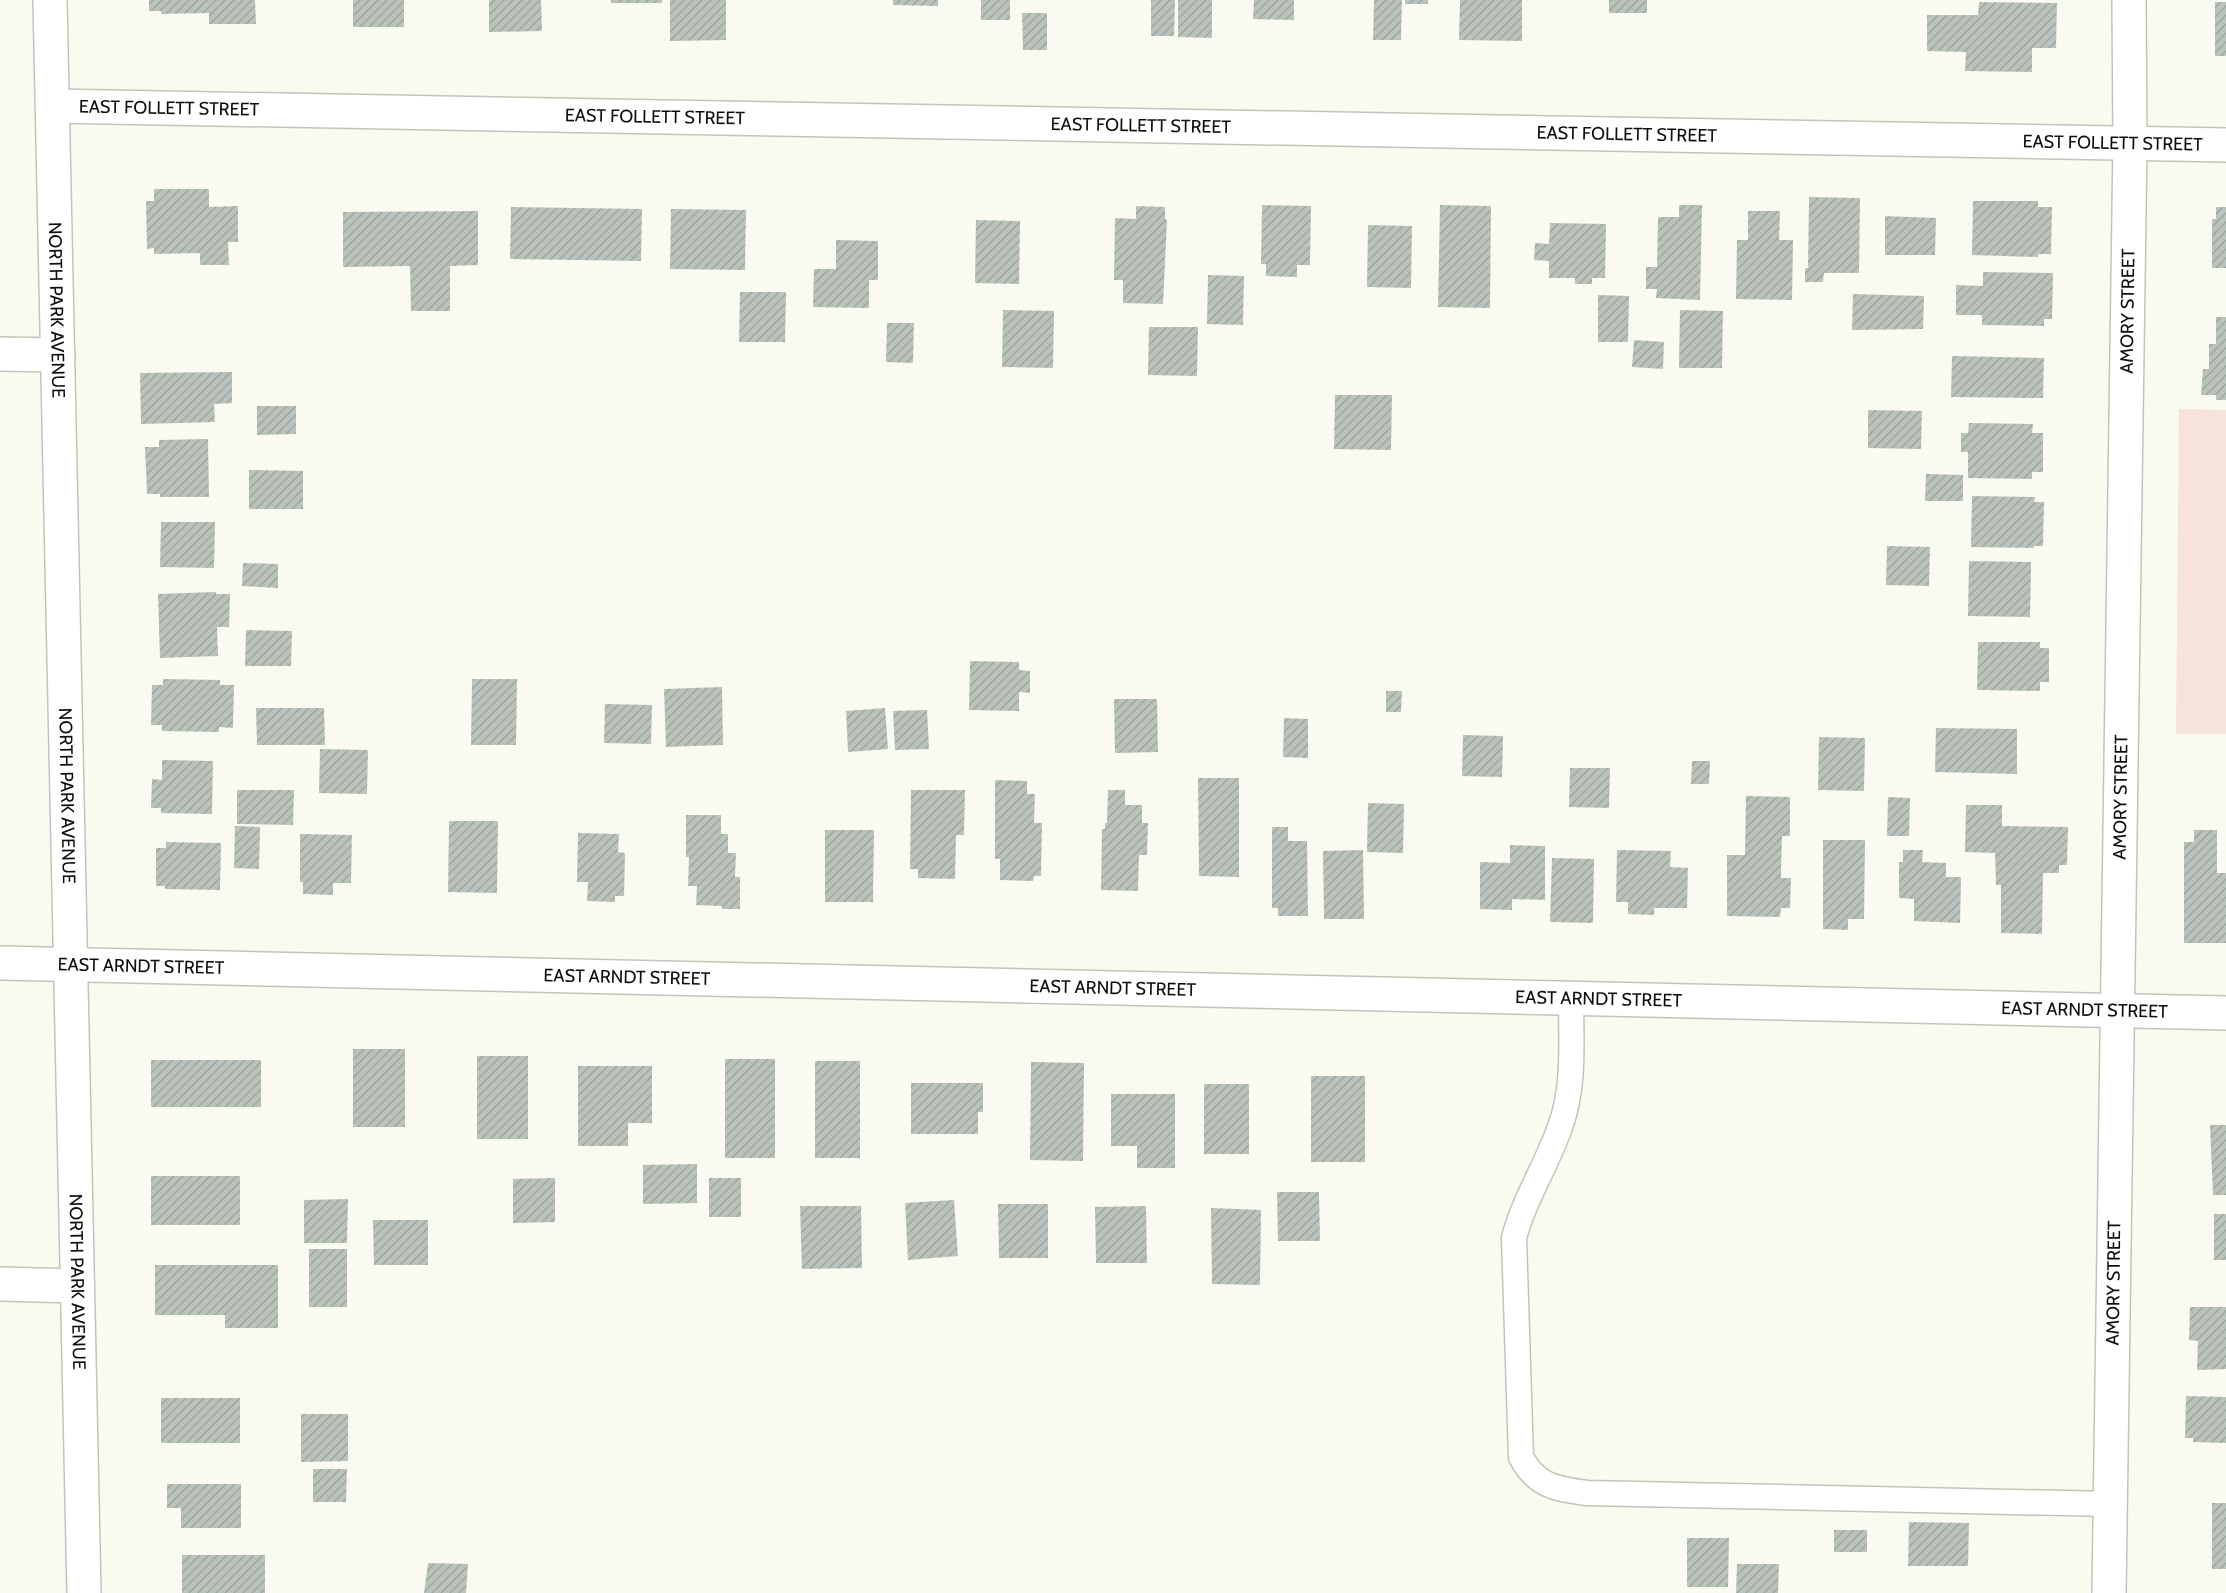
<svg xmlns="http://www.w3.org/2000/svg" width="2226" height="1593" viewBox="0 0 2226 1593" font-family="Cabin,sans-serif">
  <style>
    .green { fill: #f8e3da }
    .building { fill: url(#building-hatch) }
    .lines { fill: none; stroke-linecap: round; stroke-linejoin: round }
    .service-casing { stroke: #c3c4b9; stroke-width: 27 }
    .minor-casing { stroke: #c3c4b9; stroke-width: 36 }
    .service { stroke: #fff; stroke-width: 24 }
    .minor { stroke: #fff; stroke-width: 33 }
    .labels { text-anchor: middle; stroke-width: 4.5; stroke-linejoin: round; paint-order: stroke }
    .street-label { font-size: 18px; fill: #0e0f0b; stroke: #fff }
  </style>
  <defs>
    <pattern id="building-hatch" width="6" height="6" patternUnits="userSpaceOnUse" patternTransform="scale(1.5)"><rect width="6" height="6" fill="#bac3bb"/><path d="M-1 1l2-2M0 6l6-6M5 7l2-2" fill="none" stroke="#9fa69f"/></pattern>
  </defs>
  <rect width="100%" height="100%" fill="#f9fbf0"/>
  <path class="green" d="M2179 409 2226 410V734H2176Z"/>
  <g class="building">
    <path d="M149 0H255L256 24H209V13L161 14V11H149Z"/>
    <rect x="353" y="0" width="51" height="27"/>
    <path d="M489 0H541L542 31 489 32Z"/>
    <rect x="611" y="0" width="51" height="3"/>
    <path d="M670 0H726V40L670 41Z"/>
    <path d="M893 0H938V6L893 5Z"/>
    <rect x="981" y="0" width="29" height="20"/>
    <path d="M1151 0H1175L1174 36H1151Z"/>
    <path d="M1178 0H1212V38L1178 37Z"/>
    <path d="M1254 0H1294V20L1253 19Z"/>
    <path d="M1374 0H1402L1401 40H1373Z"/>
    <rect x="1405" y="0" width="23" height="4"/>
    <path d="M1460 0H1522V41L1459 40Z"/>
    <rect x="1609" y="0" width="38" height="13"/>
    <path d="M1979 2 2057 3 2056 48H2032V72L1965 71 1966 52 1927 51V15H1978Z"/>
    <rect x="2215" y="2" width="11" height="54"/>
    <path d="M1022 13H1047V50H1023Z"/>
    <path d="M154 189H209V207L238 206V242H228L229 265H200V253L154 254V248L147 249 146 201H154Z"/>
    <path d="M1809 197 1860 198 1859 273H1824L1823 282H1805V268H1808Z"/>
    <path d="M1973 201H2038V207H2052L2051 254H2038V257L1972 255Z"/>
    <path d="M1262 205 1311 206 1310 265H1297V277L1266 276V264H1261Z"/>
    <path d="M1440 205 1491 206 1490 308 1438 307Z"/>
    <path d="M1679 205H1702L1700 300 1656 298 1657 289H1646V267H1657L1658 217H1679Z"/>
    <path d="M1136 206 1165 207V219L1167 220 1163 304 1123 303V280H1114L1115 218 1136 219Z"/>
    <path d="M511 207 642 209 641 261 510 259Z"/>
    <path d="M2216 207H2226V268H2212V219H2216Z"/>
    <path d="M671 209 746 210 745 270 670 269Z"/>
    <path d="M478 211V265L450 266V311H411L410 266 343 267V212Z"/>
    <path d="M1748 211H1780L1779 240H1793L1792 300 1736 299 1737 240H1748Z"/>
    <path d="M1885 216 1936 218 1935 255H1885Z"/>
    <path d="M976 220 1020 221 1019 284 975 283Z"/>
    <path d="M1550 223 1606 224 1605 278H1592V284H1575V278H1549V261L1534 260 1535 243 1549 244Z"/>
    <path d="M1368 225 1412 226 1411 288 1367 287Z"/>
    <path d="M836 240 878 241V280H869V308L813 307 814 269H836Z"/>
    <path d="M1983 272 2053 273 2052 319H2044V326L1982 325V315H1956V285L1983 286Z"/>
    <path d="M1208 275 1244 276 1243 325 1207 324Z"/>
    <path d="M740 292H786L785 342H739Z"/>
    <path d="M1853 294 1924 296 1923 329 1852 330Z"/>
    <path d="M1598 295 1629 296 1628 342H1598Z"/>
    <path d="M1003 310 1054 311 1053 368 1002 367Z"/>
    <path d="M1680 310 1723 311 1722 368H1679Z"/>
    <path d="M2216 317H2226V400H2216V395H2201L2203 369H2209V344H2216Z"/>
    <path d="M887 323H914L913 363 886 362Z"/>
    <path d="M1149 327H1198L1197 376 1148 375Z"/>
    <path d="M1634 340 1664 342 1663 369 1632 367Z"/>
    <path d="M1952 356 2044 358 2043 398 1951 397Z"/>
    <path d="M232 372V403L214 404 215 422 141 424 140 373Z"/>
    <path d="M1335 395H1392L1391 450 1334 449Z"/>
    <path d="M257 406H296V434L257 435Z"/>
    <path d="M1868 410 1922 411 1921 449 1868 448Z"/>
    <path d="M1969 423 2033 424 2032 433H2043V472H2032V479L1968 478V452H1961V433H1968Z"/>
    <path d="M208 439 209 497H160V494H147L145 447H159V440Z"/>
    <path d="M249 470 303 471V509H249Z"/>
    <path d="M1926 474 1963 475V501H1925Z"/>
    <path d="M1972 496 2035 497 2034 502H2044L2043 546H2034V548L1971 547Z"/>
    <path d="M161 522H215L214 568 160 567Z"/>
    <path d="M1887 546 1930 547 1929 586 1886 585Z"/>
    <path d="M1969 561 2031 562 2030 617 1968 616Z"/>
    <path d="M243 563 278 564V588L242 586Z"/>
    <path d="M216 592V594H230L229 627H217L218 656 160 658 158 594Z"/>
    <path d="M246 630 292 631 291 666H245Z"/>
    <path d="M1978 642H2040V648H2049V682H2040V691L1977 690Z"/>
    <path d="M970 661 1019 662V670L1030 671V693L1019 692V711L969 710Z"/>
    <path d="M163 679 220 680V685H234L233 728 219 727V732L162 731V725H151L152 685H163Z"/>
    <path d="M472 679H517L516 745H471Z"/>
    <path d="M722 687 723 745 666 747 664 689Z"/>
    <path d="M1386 691H1402L1401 712H1386Z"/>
    <path d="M1114 699H1157L1158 752 1115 753Z"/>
    <path d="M605 704 652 705 651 744 604 743Z"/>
    <path d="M256 708H324L325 745H257Z"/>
    <path d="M885 708 888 749 848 752 846 711Z"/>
    <path d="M927 710 929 749 895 750 893 711Z"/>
    <path d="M1284 718 1308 719V758L1283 757Z"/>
    <path d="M1936 728 2017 729V774L1935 772Z"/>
    <path d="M1463 735 1503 736 1502 777 1462 776Z"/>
    <path d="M1819 737 1865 738 1864 791 1818 790Z"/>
    <path d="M320 749 368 750 367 794 319 793Z"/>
    <path d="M162 760 213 761 212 814 161 813V808H151L152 779 162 780Z"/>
    <path d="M1692 761H1710L1709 784H1691Z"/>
    <path d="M1570 768H1610L1609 808 1569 807Z"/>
    <path d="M1198 778H1239V877L1199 876Z"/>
    <path d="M995 780 1027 781V794H1035L1034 823H1042L1041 876H1034L1033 881 1000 880V859H995Z"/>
    <path d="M237 790H294L293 825 237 824Z"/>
    <path d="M911 790H965L964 835H956L955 879 918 878V869H910Z"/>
    <path d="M1108 790H1125V805H1142V823H1148L1147 855H1139L1138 891 1101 890 1102 829H1105V823H1107Z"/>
    <path d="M1746 796 1790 797V836H1782L1781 869V878H1791L1790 908H1781L1780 917 1727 916V855H1745Z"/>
    <path d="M1888 797 1910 798 1909 836H1887Z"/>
    <path d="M1368 803 1404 804 1403 853 1367 852Z"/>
    <path d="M1966 805H2002V826L2068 827 2067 865H2059V873H2043L2042 934 2001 933V885H1996L1995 853 1965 852Z"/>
    <path d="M686 815H721V834H728V853H736L735 877H740V909H722V906L696 905 697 886H688L689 857H686Z"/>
    <path d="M449 821H498L497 893 448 892Z"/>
    <path d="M235 826 260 827 259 869 234 868Z"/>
    <path d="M1272 827H1288V841H1307L1308 916H1278V908H1272Z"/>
    <path d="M825 830H874L873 902H825Z"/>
    <path d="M2194 830H2217V873H2226V943H2184V842H2194Z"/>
    <path d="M578 833 619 834 618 852 625 853 624 896H615V902L587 901 588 882H577Z"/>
    <path d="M300 834 352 835 351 883H333V895L303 894V882H300Z"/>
    <path d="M1823 840H1865L1864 919H1848V930L1823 929Z"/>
    <path d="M166 842 221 843 220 890 165 889V886H156V848H166Z"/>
    <path d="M1510 845 1545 846V900L1512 899V910L1480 909V862L1510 863Z"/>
    <path d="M1363 850 1364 919H1324L1323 851Z"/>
    <path d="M1617 850 1671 851 1670 867 1688 868 1687 908H1654V915L1628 914V902H1616Z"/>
    <path d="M1903 850H1923L1922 862 1946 863V877H1961L1960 923 1914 921V899L1899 898V862H1903Z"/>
    <path d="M1552 858 1594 859 1593 923 1550 922Z"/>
    <rect x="353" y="1049" width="52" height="78"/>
    <rect x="477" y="1056" width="51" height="83"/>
    <rect x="725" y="1059" width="50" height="99"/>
    <rect x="151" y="1060" width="110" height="47"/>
    <rect x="815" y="1061" width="45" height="97"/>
    <path d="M1031 1062 1084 1063 1083 1161 1030 1160Z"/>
    <path d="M578 1066H652V1123H628V1146H578Z"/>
    <rect x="1311" y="1076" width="54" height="86"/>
    <path d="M911 1083H983V1112H978V1134H911Z"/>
    <rect x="1204" y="1084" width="45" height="70"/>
    <path d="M1111 1094H1175V1168H1137V1146H1111Z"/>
    <path d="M2210 1125H2226V1195H2213Z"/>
    <path d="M697 1164V1203L643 1204V1165Z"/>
    <rect x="151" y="1176" width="89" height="49"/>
    <path d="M555 1178V1222L513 1223V1179Z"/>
    <rect x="709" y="1178" width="32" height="39"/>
    <path d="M1277 1192H1319L1320 1241H1278Z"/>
    <path d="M348 1199 347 1243H304V1200Z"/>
    <path d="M954 1200 958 1256 908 1260 905 1203Z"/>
    <path d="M998 1204H1048V1258H999Z"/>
    <path d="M800 1206H861L862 1268 802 1269Z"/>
    <path d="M1146 1206 1147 1263H1096L1095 1207Z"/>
    <path d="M1211 1208 1261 1210 1260 1285 1212 1284Z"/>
    <rect x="2214" y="1214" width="12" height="46"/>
    <path d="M373 1220H428V1265H374Z"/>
    <rect x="309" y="1249" width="38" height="58"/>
    <path d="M155 1265H278V1328H225V1315H155Z"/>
    <path d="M2190 1307H2226V1369L2197 1370 2198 1341 2189 1340Z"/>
    <path d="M2186 1396 2226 1397V1443L2193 1442V1438H2185Z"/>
    <rect x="161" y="1398" width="79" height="45"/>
    <path d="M301 1414H348V1461L301 1462Z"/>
    <path d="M313 1469H347L346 1502H313Z"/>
    <path d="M167 1484H241V1528H181V1508H167Z"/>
    <rect x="2212" y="1503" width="14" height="66"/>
    <path d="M1909 1522 1969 1523 1968 1566H1908Z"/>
    <rect x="1834" y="1530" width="33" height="22"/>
    <path d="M1687 1538H1729L1728 1587H1687Z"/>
    <rect x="182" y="1555" width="83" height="38"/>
    <path d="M428 1563 468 1564 466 1593H424Z"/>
    <path d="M1737 1564H1779L1778 1593H1736Z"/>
  </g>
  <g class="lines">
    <g class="service-casing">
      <path id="service" d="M1571 999C1571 1041 1575 1087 1560 1127 1547 1165 1524 1199 1514 1238L1521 1457C1536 1486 1556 1489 1587 1493L2110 1504"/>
    </g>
    <g class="minor-casing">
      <g id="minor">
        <path id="s1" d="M50 0 84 1593"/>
        <path id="s2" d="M53 106 2226 145"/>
        <path d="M0 354 58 355"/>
        <path id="s3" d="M0 963 2226 1013"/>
        <path d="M0 1284 77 1286"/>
        <path id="s4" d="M2109 1593 2130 143 2129 0"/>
      </g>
    </g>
    <use href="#service" class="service"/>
    <use href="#minor" class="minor"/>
  </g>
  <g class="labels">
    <g class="street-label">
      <text dy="6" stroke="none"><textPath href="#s2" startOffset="116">EAST FOLLETT STREET</textPath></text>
      <text dy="6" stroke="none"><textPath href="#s2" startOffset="602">EAST FOLLETT STREET</textPath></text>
      <text dy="6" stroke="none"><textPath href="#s2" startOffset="1088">EAST FOLLETT STREET</textPath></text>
      <text dy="6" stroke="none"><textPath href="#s2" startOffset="1574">EAST FOLLETT STREET</textPath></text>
      <text dy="6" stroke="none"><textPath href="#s2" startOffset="2060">EAST FOLLETT STREET</textPath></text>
      <text dy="6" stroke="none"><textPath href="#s1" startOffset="310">NORTH PARK AVENUE</textPath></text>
      <text dy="6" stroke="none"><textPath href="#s4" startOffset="1282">AMORY STREET</textPath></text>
      <text dy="6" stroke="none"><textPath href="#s4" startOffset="796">AMORY STREET</textPath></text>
      <text dy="6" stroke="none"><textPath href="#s1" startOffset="796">NORTH PARK AVENUE</textPath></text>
      <text dy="6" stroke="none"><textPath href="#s3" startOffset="141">EAST ARNDT STREET</textPath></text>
      <text dy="6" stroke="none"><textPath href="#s3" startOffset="627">EAST ARNDT STREET</textPath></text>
      <text dy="6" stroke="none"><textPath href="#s3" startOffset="1113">EAST ARNDT STREET</textPath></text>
      <text dy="6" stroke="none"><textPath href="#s3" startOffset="1599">EAST ARNDT STREET</textPath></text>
      <text dy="6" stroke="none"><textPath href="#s3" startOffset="2085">EAST ARNDT STREET</textPath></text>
      <text dy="6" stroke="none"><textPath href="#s1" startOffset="1282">NORTH PARK AVENUE</textPath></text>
      <text dy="6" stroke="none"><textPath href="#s4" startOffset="310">AMORY STREET</textPath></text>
    </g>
  </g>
</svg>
